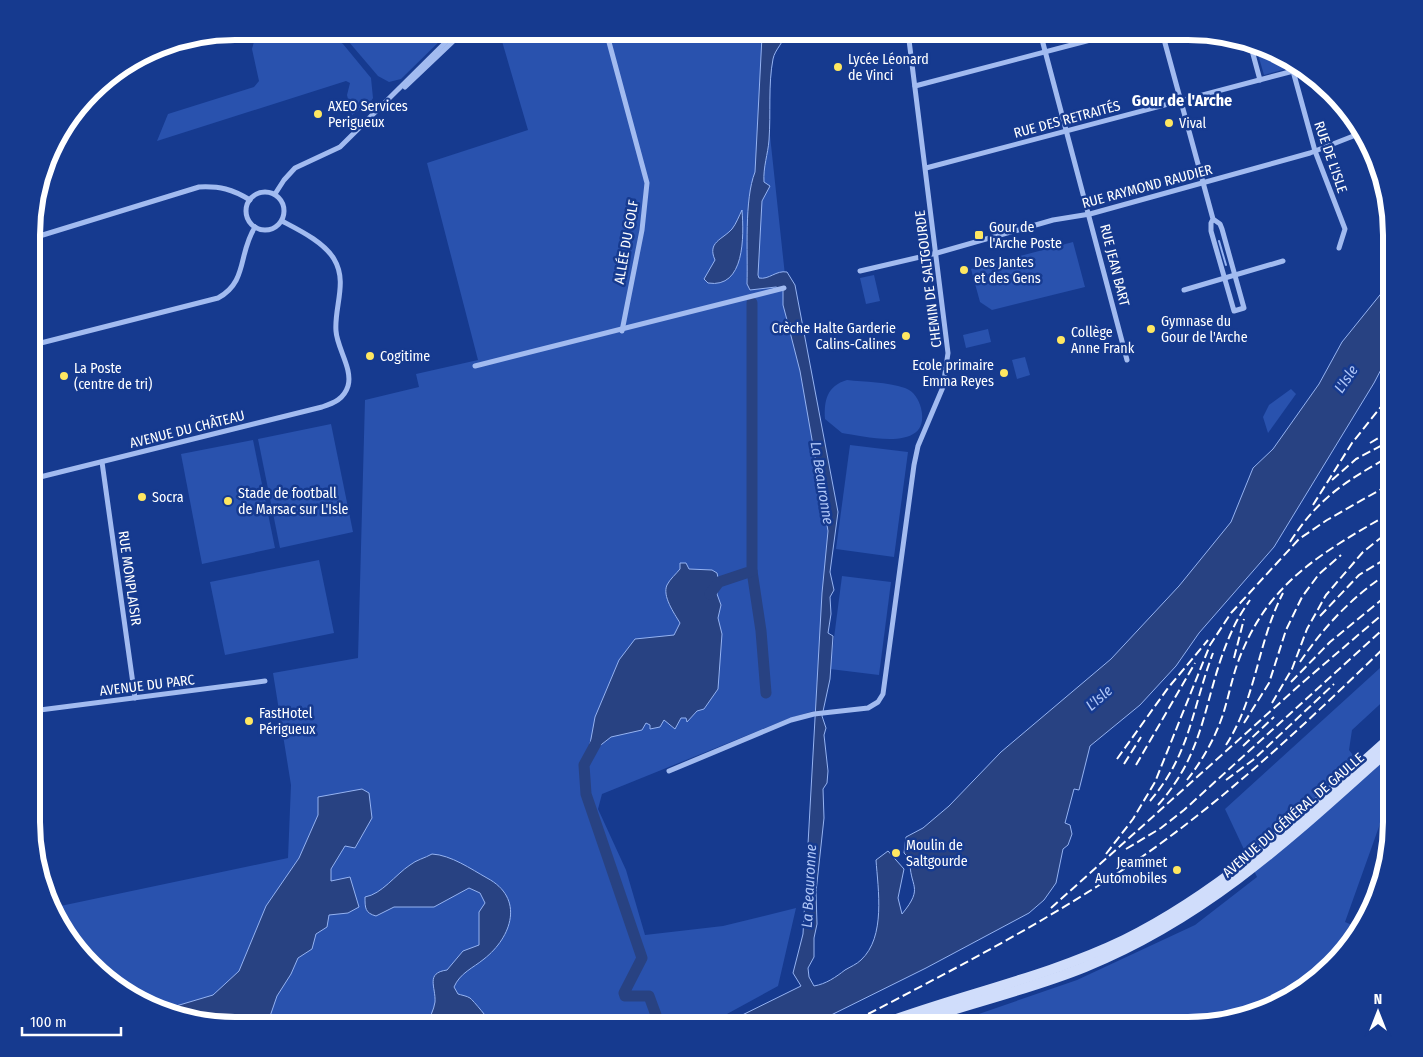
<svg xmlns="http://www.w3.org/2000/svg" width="1423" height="1057" viewBox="0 0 1423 1057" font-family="'Fira Sans Condensed',sans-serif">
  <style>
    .green { fill: #2952ae }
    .water { fill: #284282; stroke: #95b3f2 }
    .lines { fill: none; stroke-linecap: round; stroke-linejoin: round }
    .stream { stroke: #95b3f2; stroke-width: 2 }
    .river { stroke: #284282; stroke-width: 11 }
    .street { stroke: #a2bbf0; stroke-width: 5 }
    .secondary { stroke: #d0ddfb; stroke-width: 10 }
    .rail { stroke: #fff; stroke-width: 2; stroke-dasharray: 9 4; stroke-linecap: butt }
    .poi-dot { fill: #ffe761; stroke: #163a8f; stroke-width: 2 }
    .labels { text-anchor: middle; stroke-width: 5; stroke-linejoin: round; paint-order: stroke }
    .poi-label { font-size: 14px; fill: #fff; stroke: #163a8f; text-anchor: start }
    .street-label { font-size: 14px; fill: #fff; stroke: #163a8f }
    .water-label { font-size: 15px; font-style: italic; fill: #aec5f7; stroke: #163a8f }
    .quarter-label { font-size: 16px; font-weight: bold; fill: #fff; stroke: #163a8f }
    .rim { fill: none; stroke: #fff; stroke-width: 6 }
  </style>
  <rect width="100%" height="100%" fill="#163a8f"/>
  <g class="green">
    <path d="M257 31H322L332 37 343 44 371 78 373 98 370 103 352 115 347 95 350 83 346 81 157 141 168 114 254 87 259 81 252 49Z"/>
    <path d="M351 31H450L401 79 389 82 378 76 349 42 347 36Z"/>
    <path d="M499 31H782L773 52 768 117 787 294 828 528 817 710 790 718 602 794 598 809 626 870 645 935 723 926 796 908 778 986 705 1026 222 1025 158 1010 101 975 51 908 288 858 291 785 273 673 358 658 365 400 419 387 416 374 478 360 427 163 528 130Z"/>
    <path d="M1255 44 1265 47 1297 66 1264 75Z"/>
    <path d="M1073 242 1085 287 992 310 980 302 971 269Z"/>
    <path d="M874 275 880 301 866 304 860 278Z"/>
    <path d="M988 329 991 342 966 348 963 335Z"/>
    <path d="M1025 357 1030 375 1017 379 1012 360Z"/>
    <path d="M847 380C865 382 887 382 905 388 914 391 919 400 921 408 932 454 864 436 842 433L825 419C824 400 827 386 847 380Z"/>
    <path d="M1291 389 1296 394 1268 433 1263 417 1269 405Z"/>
    <path d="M331 424 353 532 280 548 258 439Z"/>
    <path d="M253 440 275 548 202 564 181 454Z"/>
    <path d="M850 445 908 452 894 557 836 549Z"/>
    <path d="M319 560 334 633 225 655 210 582Z"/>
    <path d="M842 576 891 582 879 675 830 669Z"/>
    <path d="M1391 658V694L1352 730 1349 750 1368 775 1391 755V793L1345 922 1359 928 1341 956 1278 1005 1188 1026H944L1077 980 1195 925 1257 877 1225 809Z"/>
  </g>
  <g class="water">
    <path d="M768 31H786C784 43 775 49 773 59 768 85 771 113 769 140 768 154 763 167 764 182L770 186 762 201 758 275 759 278C769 280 776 270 787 272L795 285 838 512 830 572 834 590 830 597 831 614 828 633 833 636 830 679 822 716 826 728 824 735 828 771 827 783 823 789 824 818 816 892 817 924 814 938V957L808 968 809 977 814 986C826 984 836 977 845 970 850 967 857 964 861 960 886 937 878 889 876 860L888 851 904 869 898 898 902 914C925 886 909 888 910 859L904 853 906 837 923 828 949 806 1001 752 1111 659 1179 586 1231 522 1253 468 1273 449 1319 384 1342 342 1392 280V355L1386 360 1374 383 1274 547 1199 633 1176 666 1140 705 1090 746 1079 790 1074 789 1065 823 1070 825 1072 834 1068 845 1063 849 1056 883 1044 900 1029 913 926 968 809 1026H720L801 986 793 973 803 934 822 593 828 531 800 371 790 332 791 323 787 320 783 305V290L776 287 750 290 747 284C748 252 744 200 755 172L762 36Z"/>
    <path d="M742 210C744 236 745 289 708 283L704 279 715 260C707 242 722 240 732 229 736 224 739 216 742 210Z"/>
    <path d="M680 563H686L689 569 712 570 717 573 719 582 717 594 721 605 718 618 722 634 718 689 704 709 697 711 687 722 686 718H681L675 729 664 720 660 727 650 729V725L646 723 642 730 611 737 588 755 595 717 619 660 635 639 674 635 680 623C674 613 662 596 667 585 670 579 676 574 680 569Z"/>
    <path d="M362 789 369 793 372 818 355 848 345 846 331 869V881L350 877 359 907 348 913 329 915 327 927 316 934 312 949 298 958 291 974 277 996 267 1025C231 1025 179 1023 148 1004L176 1006 213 995 239 971 266 906 299 858 318 815V797Z"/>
    <path d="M432 854C451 855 471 869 487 878 525 898 512 937 484 959 473 968 460 973 454 987L458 994C461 995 467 996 470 998 473 1000 490 1021 491 1023L487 1025H427C429 1018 434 1010 435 1002 436 987 425 973 447 970L463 951 479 945V912L485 903 480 893 469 888 434 907H394L376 916C365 913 365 908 365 897 382 894 395 875 410 865 416 860 425 858 432 854Z"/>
  </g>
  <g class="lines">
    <path class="stream" d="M1219 241 1226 265"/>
    <g class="river">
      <path d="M752 571 761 631 766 693"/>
      <path d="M710 594 719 582 752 571V303"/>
      <path d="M596 743 584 765 586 794 642 958 624 993 625 996H649L660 1026"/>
    </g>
    <g class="street">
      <path d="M606 31 647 183 642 230 622 331"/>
      <path d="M1040 32 1127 360"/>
      <path d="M1162 32 1213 219 1211 223V231L1234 311 1244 308 1222 229 1220 224 1213 219"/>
      <path d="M1250 43 1260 80"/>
      <path d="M1293 71 1315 151 1345 229 1339 248"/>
      <path d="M915 86 1121 32"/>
      <path d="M405 87 464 31"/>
      <path d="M926 168 1301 69"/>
      <circle cx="265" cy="211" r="19"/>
      <path d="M275 194 284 180 295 168 340 147 457 31"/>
      <path d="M33 238 199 187C220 186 232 189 250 200"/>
      <path d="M860 271 937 253 1053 220 1090 214 1310 153 1361 133"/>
      <path d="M1184 290 1283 261"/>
      <path d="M33 345 218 298C248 282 238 253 255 227"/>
      <path d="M475 366 784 288"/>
      <path d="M102 462 135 698"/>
      <path d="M32 479 322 407C334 403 344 399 348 386 353 369 337 348 336 331 334 307 348 282 334 259 324 242 299 230 282 221"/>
      <path d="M32 711 265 681"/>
      <path d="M669 771 791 720 814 714 868 708 878 702 883 694 914 465 918 446 943 387 948 353 908 32"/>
    </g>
    <g class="secondary">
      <path d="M877 1026C959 995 1045 978 1124 940 1225 890 1308 811 1391 737"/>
      <path d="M904 1026C964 1004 1026 991 1085 967 1208 917 1294 835 1391 748"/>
    </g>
    <g class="rail">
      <path d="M1370 443 1392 430"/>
      <path d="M1332 480 1356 459 1392 440"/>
      <path d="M1313 505 1352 443 1392 393"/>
      <path d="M1290 542C1319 497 1346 481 1392 455"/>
      <path d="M1320 616 1359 575 1392 555"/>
      <path d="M1234 658 1244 619"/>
      <path d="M1300 662C1325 625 1354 595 1391 571"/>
      <path d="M1291 682 1330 642 1391 592"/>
      <path d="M1272 703 1292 669 1307 629 1326 595 1363 552 1392 529"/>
      <path d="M1244 723 1269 683 1286 630 1302 597 1319 574 1341 555"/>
      <path d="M1226 745C1257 697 1257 643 1283 593"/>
      <path d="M1243 746 1274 717"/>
      <path d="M1117 759 1168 688 1208 640"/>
      <path d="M1124 764 1141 737"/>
      <path d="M1136 765 1195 663"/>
      <path d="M1187 780C1201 762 1213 742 1221 720 1228 701 1231 681 1238 662 1268 581 1322 553 1392 512"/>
      <path d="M1226 780 1253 760 1334 684"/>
      <path d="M1150 801C1191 753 1192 708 1213 653"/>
      <path d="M1158 805C1208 749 1203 696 1231 633 1236 621 1243 610 1250 600"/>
      <path d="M1126 849 1161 828 1184 810 1391 622"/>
      <path d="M1106 854 1133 819 1155 782 1210 645 1231 613 1299 539 1327 520 1392 483"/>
      <path d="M1051 908 1302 683 1391 607"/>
      <path d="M845 1026C947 973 1049 921 1143 856 1233 793 1313 717 1391 641"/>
    </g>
  </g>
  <g class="poi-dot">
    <circle cx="838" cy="67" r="5"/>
    <circle cx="318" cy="114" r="5"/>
    <circle cx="1169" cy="123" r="5"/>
    <rect x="974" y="230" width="10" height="10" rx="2.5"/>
    <circle cx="964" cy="270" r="5"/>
    <circle cx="1151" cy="329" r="5"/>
    <circle cx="906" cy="336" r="5"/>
    <circle cx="1061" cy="340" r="5"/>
    <circle cx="370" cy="356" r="5"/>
    <circle cx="1004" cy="373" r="5"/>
    <circle cx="64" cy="376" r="5"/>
    <circle cx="142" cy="497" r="5"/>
    <circle cx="228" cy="501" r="5"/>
    <circle cx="249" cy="721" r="5"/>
    <circle cx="896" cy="853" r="5"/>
    <circle cx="1177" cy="870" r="5"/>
  </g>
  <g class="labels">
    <g class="poi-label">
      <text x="848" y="64">Lycée Léonard<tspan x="848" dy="16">de Vinci</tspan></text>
      <text x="328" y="111">AXEO Services<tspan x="328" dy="16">Perigueux</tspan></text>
      <text x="1179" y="128">Vival</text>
      <text x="989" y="232">Gour de<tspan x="989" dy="16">l'Arche Poste</tspan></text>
      <text x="974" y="267">Des Jantes<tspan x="974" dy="16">et des Gens</tspan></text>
      <text x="1161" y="326">Gymnase du<tspan x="1161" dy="16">Gour de l'Arche</tspan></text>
      <text x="896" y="333" text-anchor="end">Crèche Halte Garderie<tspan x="896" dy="16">Calins-Calines</tspan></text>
      <text x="1071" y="337">Collège<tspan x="1071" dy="16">Anne Frank</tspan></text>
      <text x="380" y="361">Cogitime</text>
      <text x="994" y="370" text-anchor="end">Ecole primaire<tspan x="994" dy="16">Emma Reyes</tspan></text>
      <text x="74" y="373">La Poste<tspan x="74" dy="16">(centre de tri)</tspan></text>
      <text x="238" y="498">Stade de football<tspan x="238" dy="16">de Marsac sur L'Isle</tspan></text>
      <text x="152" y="502">Socra</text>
      <text x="259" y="718">FastHotel<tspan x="259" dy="16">Périgueux</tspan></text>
      <text x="906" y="850">Moulin de<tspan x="906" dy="16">Saltgourde</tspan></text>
      <text x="1167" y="867" text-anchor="end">Jeammet<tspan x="1167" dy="16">Automobiles</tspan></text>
    </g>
    <g class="street-label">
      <text transform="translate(1067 119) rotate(-15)" y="5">RUE DES RETRAITÉS</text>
      <text transform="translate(1331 157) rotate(71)" y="5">RUE DE L'ISLE</text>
      <text transform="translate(1147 186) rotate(-15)" y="5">RUE RAYMOND RAUDIER</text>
      <text transform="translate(626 242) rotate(-80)" y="5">ALLÉE DU GOLF</text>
      <text transform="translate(1115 265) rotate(76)" y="5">RUE JEAN BART</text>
      <text transform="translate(928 279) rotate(-97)" y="5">CHEMIN DE SALTGOURDE</text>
      <text transform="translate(187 429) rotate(-14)" y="5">AVENUE DU CHÂTEAU</text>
      <text transform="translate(130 578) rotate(82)" y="5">RUE MONPLAISIR</text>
      <text transform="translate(147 685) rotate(-7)" y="5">AVENUE DU PARC</text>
      <text transform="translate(1293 815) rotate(-41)" y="5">AVENUE DU GÉNÉRAL DE GAULLE</text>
    </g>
    <g class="water-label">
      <text transform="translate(1346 379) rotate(-56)" y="5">L'Isle</text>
      <text transform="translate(822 483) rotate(81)" y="5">La Beauronne</text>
      <text transform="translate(1099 698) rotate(-41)" y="5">L'Isle</text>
      <text transform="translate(809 886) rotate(-87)" y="5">La Beauronne</text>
    </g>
    <g class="quarter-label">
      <text x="1182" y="106">Gour de l'Arche</text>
    </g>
  </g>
  <path d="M0 0H1423V1057H0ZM235 40H1188A195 195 0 0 1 1383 235V822A195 195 0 0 1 1188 1017H235A195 195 0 0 1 40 822V235A195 195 0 0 1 235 40Z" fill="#163a8f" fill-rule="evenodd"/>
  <path class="rim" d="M235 40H1188A195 195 0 0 1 1383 235V822A195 195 0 0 1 1188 1017H235A195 195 0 0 1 40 822V235A195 195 0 0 1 235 40Z"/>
  <g transform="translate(1378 1012)" stroke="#163a8f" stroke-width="4" paint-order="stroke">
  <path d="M0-4L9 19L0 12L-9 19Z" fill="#ffffff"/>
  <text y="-8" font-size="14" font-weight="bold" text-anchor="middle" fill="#ffffff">N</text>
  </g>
  <path d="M22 1027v8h99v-8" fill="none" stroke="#ffffff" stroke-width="2.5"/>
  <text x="30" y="1027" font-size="15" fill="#ffffff" stroke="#163a8f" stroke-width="4" paint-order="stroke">100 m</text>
</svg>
